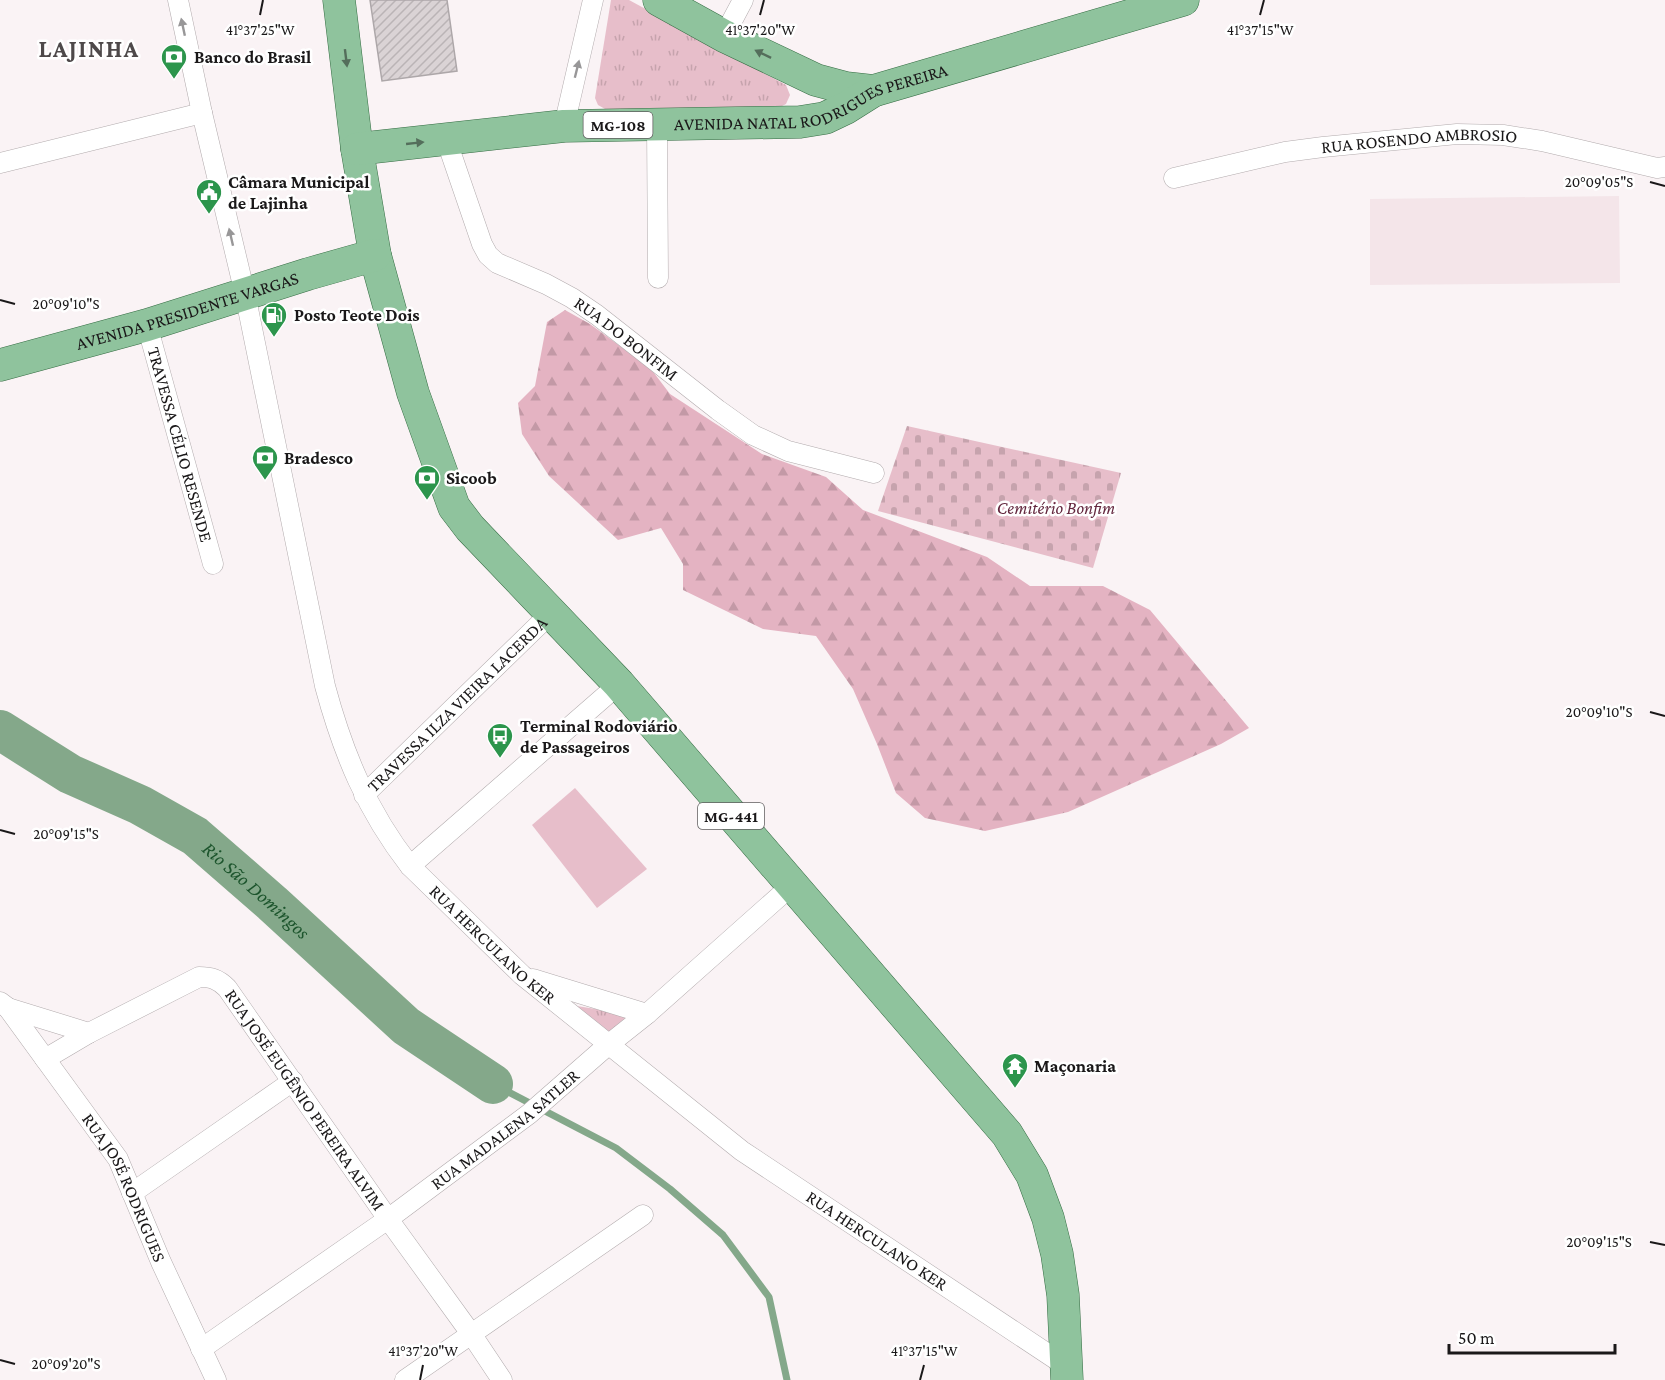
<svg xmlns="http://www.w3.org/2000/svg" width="1665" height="1380" viewBox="0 0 1665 1380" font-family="'Crimson Pro',serif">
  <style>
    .built { fill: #f4e5e9 }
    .forest { fill: url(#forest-firs) }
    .cemetery { fill: url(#cemetery-stones) }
    .park { fill: url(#park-tufts) }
    .garden { fill: #e7beca }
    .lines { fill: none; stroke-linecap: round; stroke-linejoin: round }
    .stream { stroke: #84a88a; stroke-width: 7 }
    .river { stroke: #84a88a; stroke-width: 40 }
    .building { fill: url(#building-hatch); stroke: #ada7a9; stroke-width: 1.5 }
    .minor-casing { stroke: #b2abad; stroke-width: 21 }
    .primary-casing { stroke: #366d44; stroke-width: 33 }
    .minor { stroke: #fff; stroke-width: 20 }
    .primary { stroke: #8fc39d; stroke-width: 32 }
    .oneway { fill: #989798 }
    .oneway2 { fill: #546e5b }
    .ticks { fill: none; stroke: #1a1819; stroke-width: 2 }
    .labels { text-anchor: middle; stroke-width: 5; stroke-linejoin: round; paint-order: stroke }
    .shield { fill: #fff; stroke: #5f5d5e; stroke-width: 1.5 }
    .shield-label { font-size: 16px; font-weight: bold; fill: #1a1819 }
    .poi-label { font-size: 18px; font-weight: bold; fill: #1a1819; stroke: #fff; text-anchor: start }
    .street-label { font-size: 18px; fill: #1a1819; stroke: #fff }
    .park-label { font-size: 18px; font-style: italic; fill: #63273e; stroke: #fff }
    .water-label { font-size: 20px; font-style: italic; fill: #1d552d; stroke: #fff }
    .district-label { font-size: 24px; font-weight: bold; letter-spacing: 1.5px; fill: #4e494a; stroke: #fff }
    .ticks-label { font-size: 15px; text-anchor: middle; fill: #1a1819; stroke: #fff; stroke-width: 5; stroke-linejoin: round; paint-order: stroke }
  </style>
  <defs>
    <pattern id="forest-firs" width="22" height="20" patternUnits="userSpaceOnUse" patternTransform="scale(1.5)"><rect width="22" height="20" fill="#e4b3c2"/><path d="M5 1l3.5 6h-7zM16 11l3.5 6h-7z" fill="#c399a6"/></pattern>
    <pattern id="cemetery-stones" width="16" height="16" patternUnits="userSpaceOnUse" patternTransform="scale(1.5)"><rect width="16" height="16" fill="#e7beca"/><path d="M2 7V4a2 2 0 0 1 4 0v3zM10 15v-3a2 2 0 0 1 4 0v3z" fill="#c6a3ad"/></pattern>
    <pattern id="park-tufts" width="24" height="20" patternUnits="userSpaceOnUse" patternTransform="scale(1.5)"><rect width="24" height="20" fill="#e7beca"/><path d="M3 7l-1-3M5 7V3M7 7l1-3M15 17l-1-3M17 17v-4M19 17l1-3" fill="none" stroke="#c6a3ad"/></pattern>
    <pattern id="building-hatch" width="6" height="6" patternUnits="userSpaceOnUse" patternTransform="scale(1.5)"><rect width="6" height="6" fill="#dad3d5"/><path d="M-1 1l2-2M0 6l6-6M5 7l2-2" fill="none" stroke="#bab4b6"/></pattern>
  </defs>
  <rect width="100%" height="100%" fill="#faf3f5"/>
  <path class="built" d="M1619 196 1620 283 1370 285V199Z"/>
  <path class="forest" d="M565 310 590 324 651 369 670 394 762 454 826 477 863 510 987 557 1030 586H1103L1150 610 1249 728 1221 744 1068 812 985 831 925 818 896 793 877 744 853 689 816 636 763 629 683 590V564L661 528 618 540 549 476 522 434 518 403 535 386 547 322Z"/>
  <path class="cemetery" d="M907 426 1121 473 1093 568 878 511Z"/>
  <g class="park">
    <path d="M611 0H629L786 85 790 95 786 104 776 109H605L598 105 595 98Z"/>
    <path d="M564 1004 634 1015 611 1035Z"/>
  </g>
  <path class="garden" d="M575 788 647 869 597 908 532 825Z"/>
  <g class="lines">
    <path class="stream" d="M493 1084 616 1148 670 1189 723 1235 769 1297 787 1380"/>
    <path class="river" id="s1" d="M0 730 70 774 140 805 195 836 272 903 406 1026 493 1084"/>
  </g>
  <path class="building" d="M370 0H447L457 71 382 81Z"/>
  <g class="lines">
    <g class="minor-casing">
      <g id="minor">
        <path id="s2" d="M178 0 202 113 245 294 325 686C343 753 367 811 410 866L522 975 742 1151 1066 1366"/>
        <path d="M724 36 743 0"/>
        <path d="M657 124 658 278"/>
        <path d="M564 126 593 0"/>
        <path id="s3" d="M446 139 482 244 488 255 497 263 546 284 572 298 597 315 718 410 753 435 788 451 874 473"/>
        <path d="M0 163 202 113"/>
        <path id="s4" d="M1174 178 1285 152 1323 147 1457 134 1503 135 1542 141 1657 168 1665 167"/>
        <path id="s5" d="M147 325 213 564"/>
        <path id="s6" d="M364 795 551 613"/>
        <path d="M410 866 619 684"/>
        <path d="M533 979 647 1014"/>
        <path id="s7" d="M0 1002 8 1008 118 1159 161 1262 216 1380"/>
        <path d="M8 1008 89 1033"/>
        <path id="s8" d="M45 1059 89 1033 199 977C211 977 218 979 227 988L388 1219 472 1335 502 1380"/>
        <path d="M132 1193 293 1081"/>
        <path id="s9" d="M201 1349 388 1219 529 1114 608 1045 647 1014 791 886"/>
        <path d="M405 1380 643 1215"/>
      </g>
    </g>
    <g class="primary-casing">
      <g id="primary">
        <path d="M339 0 357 149 375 255 413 393 454 507 470 528 619 684 1007 1134 1032 1175 1048 1218 1057 1254 1063 1295 1067 1380"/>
        <path d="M659 0 724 36 816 80 846 88 873 91"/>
        <path id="s10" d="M357 149 564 126 800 122 825 118 846 108 873 91 1183 0"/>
        <path id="s11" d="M0 365 147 325 308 274 375 255"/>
      </g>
    </g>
    <use href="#minor" class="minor"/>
    <use href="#primary" class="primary"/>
  </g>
  <defs><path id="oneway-solid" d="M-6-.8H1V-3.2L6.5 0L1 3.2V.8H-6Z" transform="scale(1.5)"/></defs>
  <g class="oneway">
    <use href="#oneway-solid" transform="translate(183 27) rotate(-102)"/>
    <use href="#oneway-solid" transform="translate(577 69) rotate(-76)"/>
    <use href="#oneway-solid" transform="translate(231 237) rotate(-103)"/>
  </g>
  <g class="oneway2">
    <use href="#oneway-solid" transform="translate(763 54) rotate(-154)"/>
    <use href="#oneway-solid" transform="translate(346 58) rotate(83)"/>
    <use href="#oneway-solid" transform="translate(415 143) rotate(-6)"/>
  </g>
  <path class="ticks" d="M260 15 263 0M760 15 764 0M1260 15 1264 0M1650 182 1665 186M0 300 15 304M1650 712 1665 716M0 830 15 834M1650 1242 1665 1245M0 1360 15 1364M420 1380 423 1365M920 1380 924 1365"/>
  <defs>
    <g id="bank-pin" transform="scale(1.35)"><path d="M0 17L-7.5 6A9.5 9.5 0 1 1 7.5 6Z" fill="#2c954c" stroke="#fff"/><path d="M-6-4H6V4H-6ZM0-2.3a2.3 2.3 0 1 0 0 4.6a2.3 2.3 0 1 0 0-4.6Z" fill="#fff"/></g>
    <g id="civic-pin" transform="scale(1.35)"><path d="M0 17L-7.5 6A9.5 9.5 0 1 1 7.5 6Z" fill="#2c954c" stroke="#fff"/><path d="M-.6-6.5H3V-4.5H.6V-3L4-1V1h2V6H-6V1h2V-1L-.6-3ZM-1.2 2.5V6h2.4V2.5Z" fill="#fff"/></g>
    <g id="fuel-pin" transform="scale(1.35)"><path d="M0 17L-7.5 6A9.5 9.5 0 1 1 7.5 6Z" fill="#2c954c" stroke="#fff"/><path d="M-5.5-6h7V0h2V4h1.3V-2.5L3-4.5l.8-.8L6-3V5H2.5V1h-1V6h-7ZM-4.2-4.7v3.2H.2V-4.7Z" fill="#fff"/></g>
    <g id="bus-pin" transform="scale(1.35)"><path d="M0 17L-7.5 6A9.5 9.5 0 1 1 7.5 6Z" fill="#2c954c" stroke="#fff"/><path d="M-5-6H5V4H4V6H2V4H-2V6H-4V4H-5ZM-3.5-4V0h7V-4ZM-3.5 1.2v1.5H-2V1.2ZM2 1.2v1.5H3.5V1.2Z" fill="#fff"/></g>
    <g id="temple-pin" transform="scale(1.35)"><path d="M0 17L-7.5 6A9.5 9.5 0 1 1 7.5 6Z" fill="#2c954c" stroke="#fff"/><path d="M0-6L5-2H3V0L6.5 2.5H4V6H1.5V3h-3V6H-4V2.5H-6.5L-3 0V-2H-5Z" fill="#fff"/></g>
  </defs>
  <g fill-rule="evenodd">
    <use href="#bank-pin" x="174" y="57"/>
    <use href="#civic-pin" x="209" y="192"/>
    <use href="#fuel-pin" x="274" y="315"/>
    <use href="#bank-pin" x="265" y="458"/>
    <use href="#bank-pin" x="427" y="478"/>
    <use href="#bus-pin" x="500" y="736"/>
    <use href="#temple-pin" x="1015" y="1066"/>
  </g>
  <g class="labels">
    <g class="shield">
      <rect x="583.5" y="112" width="69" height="26" rx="4.5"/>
      <rect x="698" y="803" width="66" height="26" rx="4.5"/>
    </g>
    <g class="shield-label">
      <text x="618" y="131">MG-108</text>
      <text x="731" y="822">MG-441</text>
    </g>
    <g class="poi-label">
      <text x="194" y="63">Banco do Brasil</text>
      <text x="228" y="188">Câmara Municipal<tspan x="228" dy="21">de Lajinha</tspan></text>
      <text x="294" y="321">Posto Teote Dois</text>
      <text x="284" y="464">Bradesco</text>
      <text x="446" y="484">Sicoob</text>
      <text x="520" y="732">Terminal Rodoviário<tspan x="520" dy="21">de Passageiros</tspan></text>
      <text x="1034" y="1072">Maçonaria</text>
    </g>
    <g class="street-label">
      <text dy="6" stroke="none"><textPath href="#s10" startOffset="460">AVENIDA NATAL RODRIGUES PEREIRA</textPath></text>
      <text dy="6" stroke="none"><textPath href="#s4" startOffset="249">RUA ROSENDO AMBROSIO</textPath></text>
      <text dy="6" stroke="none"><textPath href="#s11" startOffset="195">AVENIDA PRESIDENTE VARGAS</textPath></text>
      <text dy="6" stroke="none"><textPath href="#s3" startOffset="286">RUA DO BONFIM</textPath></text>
      <text dy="6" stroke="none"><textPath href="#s5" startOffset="124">TRAVESSA CÉLIO RESENDE</textPath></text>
      <text dy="6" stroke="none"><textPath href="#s6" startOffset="130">TRAVESSA ILZA VIEIRA LACERDA</textPath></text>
      <text dy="6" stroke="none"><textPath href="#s2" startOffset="1016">RUA HERCULANO KER</textPath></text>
      <text dy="6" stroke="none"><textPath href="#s8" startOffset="342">RUA JOSÉ EUGÊNIO PEREIRA ALVIM</textPath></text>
      <text dy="6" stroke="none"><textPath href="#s9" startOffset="375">RUA MADALENA SATLER</textPath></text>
      <text dy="6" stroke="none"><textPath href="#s7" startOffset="225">RUA JOSÉ RODRIGUES</textPath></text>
      <text dy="6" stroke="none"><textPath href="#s2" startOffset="1502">RUA HERCULANO KER</textPath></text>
    </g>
    <g class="park-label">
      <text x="1056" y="514">Cemitério Bonfim</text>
    </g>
    <g class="water-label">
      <text dy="7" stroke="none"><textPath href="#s1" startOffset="304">Rio São Domingos</textPath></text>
    </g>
    <g class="district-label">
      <text x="89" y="57">LAJINHA</text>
    </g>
  </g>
  <g class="ticks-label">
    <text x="260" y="35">41°37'25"W</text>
    <text x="760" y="35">41°37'20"W</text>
    <text x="1260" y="35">41°37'15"W</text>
    <text x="1599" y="187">20°09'05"S</text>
    <text x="66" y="309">20°09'10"S</text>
    <text x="1599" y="717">20°09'10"S</text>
    <text x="66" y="839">20°09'15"S</text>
    <text x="1599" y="1247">20°09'15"S</text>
    <text x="423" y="1356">41°37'20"W</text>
    <text x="924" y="1356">41°37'15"W</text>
    <text x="66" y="1369">20°09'20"S</text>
  </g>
  <path d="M1449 1344v9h166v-9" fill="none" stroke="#1a1819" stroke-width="3"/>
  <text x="1458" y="1344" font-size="18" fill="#1a1819" stroke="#ffffff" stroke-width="4.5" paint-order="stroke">50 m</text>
</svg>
